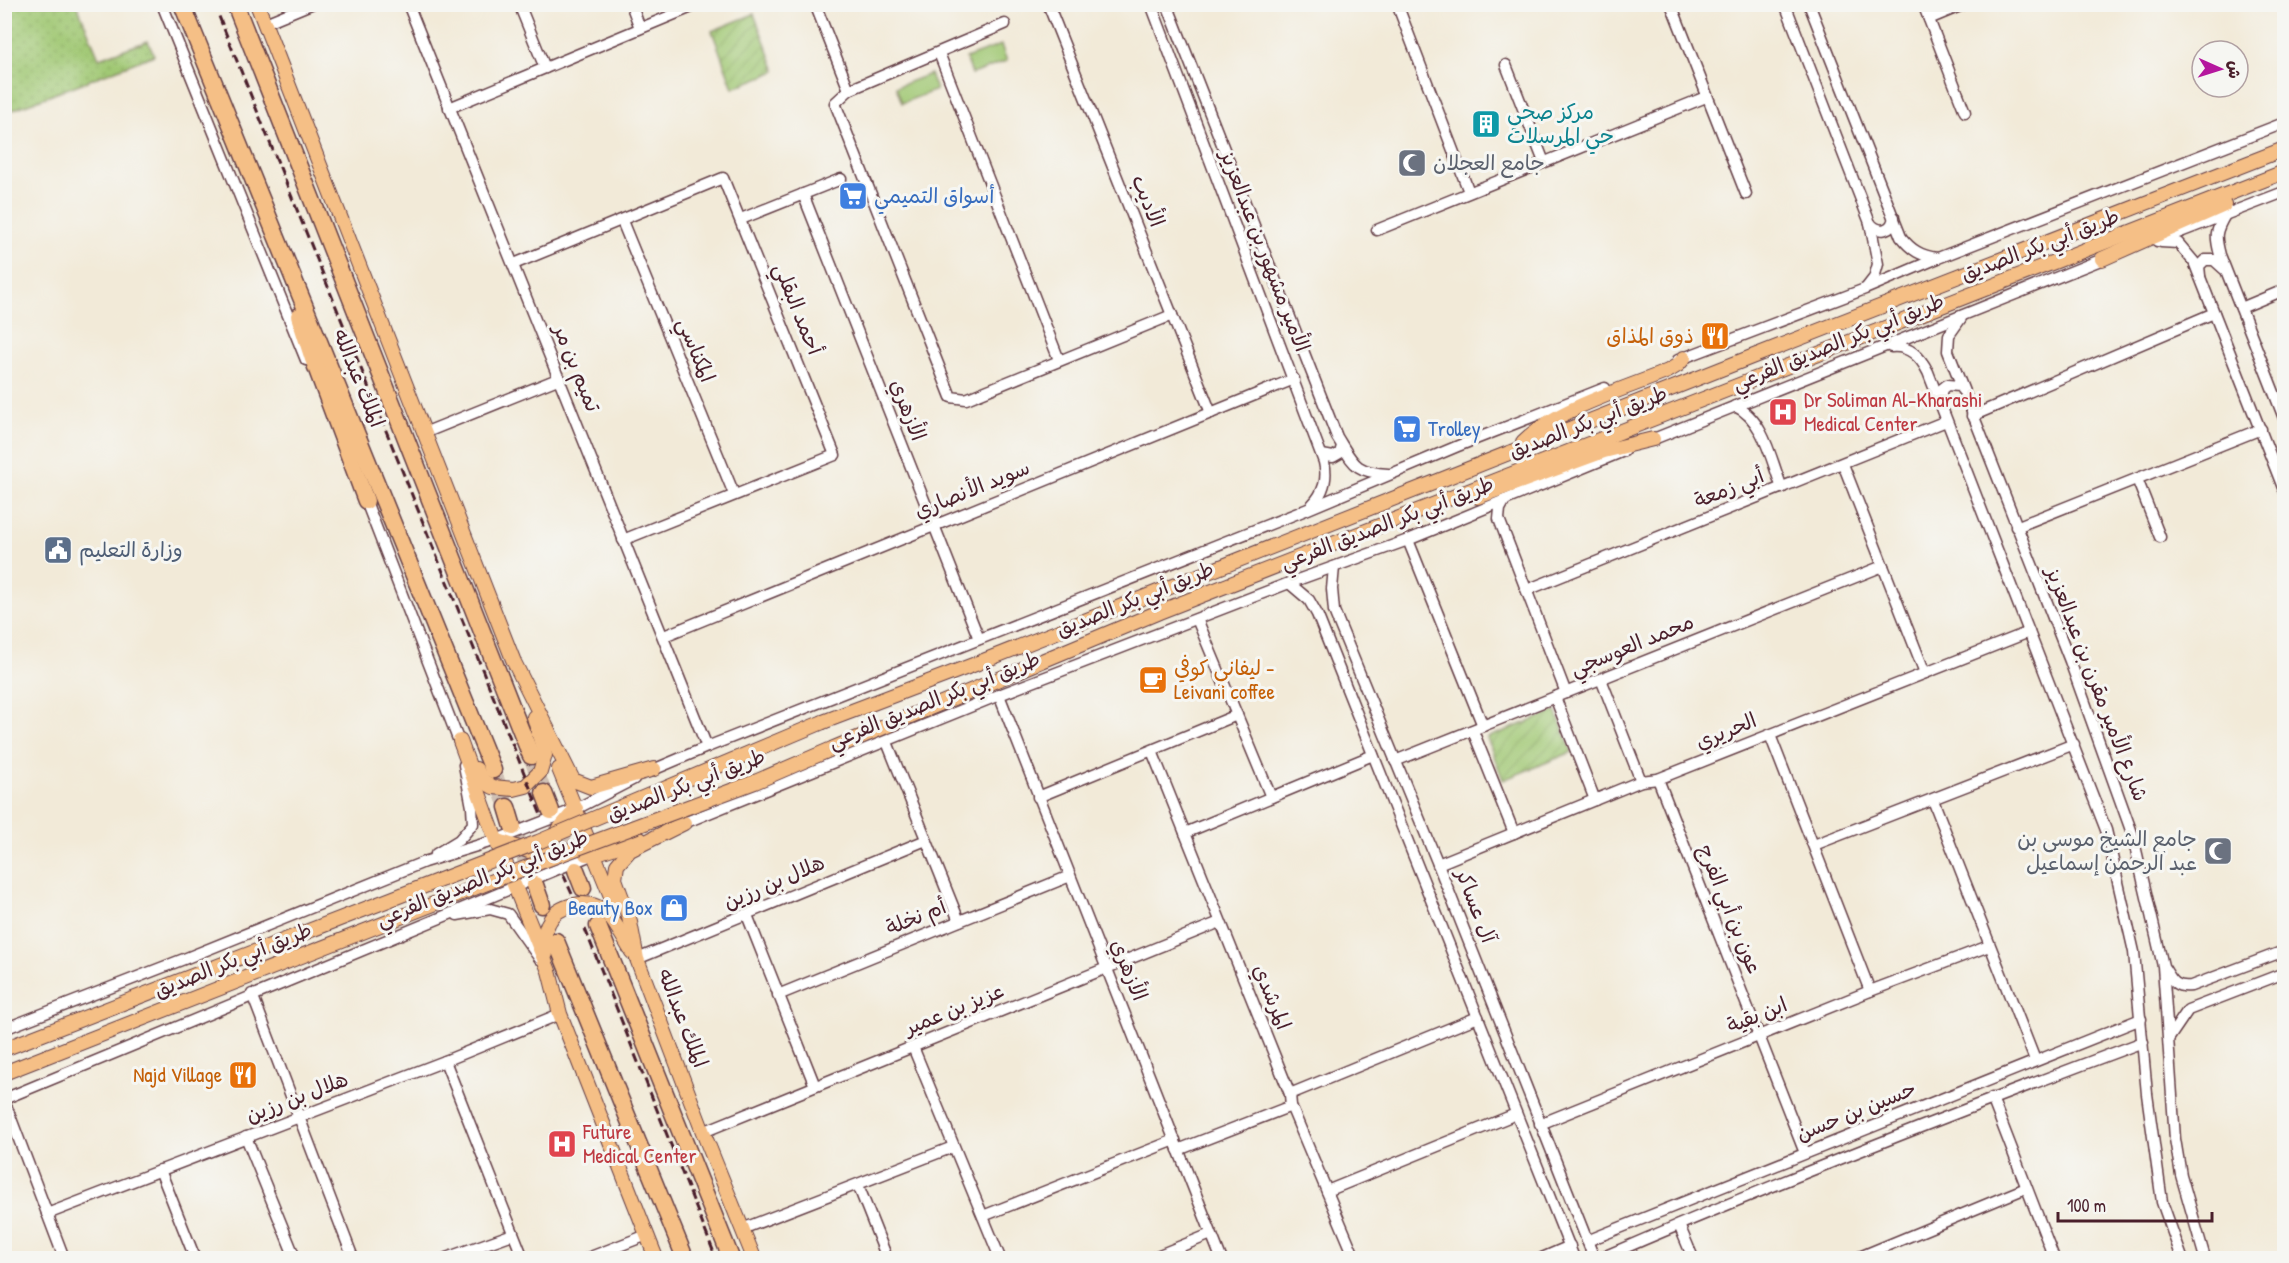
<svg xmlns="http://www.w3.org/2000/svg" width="2289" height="1263" viewBox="0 0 2289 1263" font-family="'Patrick Hand','Playpen Sans Arabic',sans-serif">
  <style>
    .grass { fill: #a0c873; stroke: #75744f; stroke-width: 1.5 }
    .park { fill: url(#park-dots); stroke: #75744f; stroke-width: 1.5 }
    .garden { fill: url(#garden-furrows); stroke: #75744f; stroke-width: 1.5 }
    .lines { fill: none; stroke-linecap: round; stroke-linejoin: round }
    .highway-tunnel { stroke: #d0c1b5; stroke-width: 16; stroke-dasharray: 16 8; stroke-linecap: butt }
    .minor-casing { stroke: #633d45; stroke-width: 13 }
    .major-casing { stroke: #633d45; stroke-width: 16 }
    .highway-casing { stroke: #633d45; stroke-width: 19 }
    .minor { stroke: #fff; stroke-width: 10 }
    .major { stroke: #f5bf86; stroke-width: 14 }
    .highway { stroke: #f5bf86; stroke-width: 16 }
    .rail { stroke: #4a1f2b; stroke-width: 3; stroke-dasharray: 9 4.5; stroke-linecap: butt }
    .major-bridge-casing { stroke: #633d45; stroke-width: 16; stroke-linecap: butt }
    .major-bridge { stroke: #f5bf86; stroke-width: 14 }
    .labels { text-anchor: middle; stroke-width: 6; stroke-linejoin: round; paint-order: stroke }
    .culture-label { font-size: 21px; fill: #0d838f; stroke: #f6f6f2; text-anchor: start }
    .worship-label { font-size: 21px; fill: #5b616d; stroke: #f6f6f2; text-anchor: start }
    .shop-label { font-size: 21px; fill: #366cbe; stroke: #f6f6f2; text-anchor: start }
    .street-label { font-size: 21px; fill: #4a1f2b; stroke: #f6f6f2 }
    .food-label { font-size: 21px; fill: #c56008; stroke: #f6f6f2; text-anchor: end }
    .health-label { font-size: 21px; fill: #be3a42; stroke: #f6f6f2; text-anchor: start }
    .service-label { font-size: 21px; fill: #4e5e75; stroke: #f6f6f2; text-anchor: start }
  </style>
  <defs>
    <pattern id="park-dots" width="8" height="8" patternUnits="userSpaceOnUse" patternTransform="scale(1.5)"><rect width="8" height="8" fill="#a0c873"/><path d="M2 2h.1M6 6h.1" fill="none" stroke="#8bab64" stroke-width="1.8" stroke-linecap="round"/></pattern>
    <pattern id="garden-furrows" width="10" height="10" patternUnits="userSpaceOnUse" patternTransform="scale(1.5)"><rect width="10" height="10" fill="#a0c873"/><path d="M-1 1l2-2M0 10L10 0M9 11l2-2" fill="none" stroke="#8bab64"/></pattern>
  </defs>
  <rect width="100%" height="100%" fill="#f6f6f2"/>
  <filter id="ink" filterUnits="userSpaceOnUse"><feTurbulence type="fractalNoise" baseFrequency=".0167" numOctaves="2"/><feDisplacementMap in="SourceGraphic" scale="12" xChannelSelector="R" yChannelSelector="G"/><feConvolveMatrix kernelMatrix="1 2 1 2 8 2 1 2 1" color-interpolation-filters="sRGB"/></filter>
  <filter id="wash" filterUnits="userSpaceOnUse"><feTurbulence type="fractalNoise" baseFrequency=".008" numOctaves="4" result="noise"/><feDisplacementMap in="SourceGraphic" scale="24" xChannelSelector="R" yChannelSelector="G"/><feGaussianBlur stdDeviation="1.35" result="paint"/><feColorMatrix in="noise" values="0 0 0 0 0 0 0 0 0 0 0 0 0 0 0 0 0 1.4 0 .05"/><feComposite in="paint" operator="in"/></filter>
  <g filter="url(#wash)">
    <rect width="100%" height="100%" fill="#f2ead8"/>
    <g class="grass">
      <path d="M1001 45 1007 61 972 74 966 58Z"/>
      <path d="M930 74 936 90 902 103 896 87Z"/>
    </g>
    <path class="park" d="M5 4 77 5 99 58 148 41 154 55 5 113Z"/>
    <g class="garden">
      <path d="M754 14 776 71 733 88 712 31Z"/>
      <path d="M1556 711 1572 752 1503 780 1487 738Z"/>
    </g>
  </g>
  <g filter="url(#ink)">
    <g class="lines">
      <g class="highway-tunnel">
        <path d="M531 756 544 793"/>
        <path d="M493 770 507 807"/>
        <path d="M551 811 574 866"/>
        <path d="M513 827 535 885"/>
      </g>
      <g class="minor-casing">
        <g id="minor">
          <path d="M162 4 306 360"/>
          <path d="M408 4 707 747"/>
          <path d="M519 4 545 68"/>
          <path d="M631 4 640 28"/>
          <path d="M815 4 849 90"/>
          <path d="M1048 4 1211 413"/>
          <path d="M1151 4 1324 462C1328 479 1324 492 1312 505"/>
          <path d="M1167 4 1337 437C1354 464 1354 472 1388 474"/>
          <path d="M1397 4 1469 192"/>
          <path d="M1671 4 1746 194"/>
          <path d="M1785 4 1870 223 1878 264 1874 278 1867 287"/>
          <path d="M1809 4 1901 237C1911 250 1921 256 1937 258"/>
          <path d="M1923 4 1965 112"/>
          <path d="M1929 19 1965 4"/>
          <path d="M265 23 311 4"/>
          <path d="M1005 24 849 90 835 103 951 397 966 399 1172 315"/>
          <path d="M939 53 1059 360"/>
          <path d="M1506 65 1544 162"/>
          <path d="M449 108 699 4"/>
          <path d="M803 194 979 639"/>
          <path d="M2225 215C2215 232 2215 236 2220 255L2284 418"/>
          <path d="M741 219 841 179"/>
          <path d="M622 221 734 494"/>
          <path d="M1870 223C1879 234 1892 231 1894 217"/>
          <path d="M1377 230 1706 97"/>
          <path d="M2157 241 2284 192"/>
          <path d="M2161 242 2178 243 2194 262 2284 490"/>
          <path d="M514 264 723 178 835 455 623 540"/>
          <path d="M2200 276 2199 266 2205 260H2214L2224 269"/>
          <path d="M2241 308 2284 290"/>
          <path d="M1961 318 1949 335 1948 351 2070 661 2132 833 2163 966 2175 1139 2181 1175 2205 1258"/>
          <path d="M1891 347C1909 345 1920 356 1928 372L2106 830 2134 952 2147 1094 2162 1202 2182 1258"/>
          <path d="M1678 360 1865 289 1938 258 2284 123"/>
          <path d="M1939 402 1942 389 1947 385 1959 386 1963 391"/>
          <path d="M1735 406C1764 419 1771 460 1782 488"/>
          <path d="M1972 416 2214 313"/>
          <path d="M424 433 560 378"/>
          <path d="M1646 442 2108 257"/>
          <path d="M1322 455 1333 457 1340 453 1342 446"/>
          <path d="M1843 464 1925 673"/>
          <path d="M2137 479 2160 537"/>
          <path d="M364 496 461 747"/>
          <path d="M1505 500 1500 509 1499 519 1566 693"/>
          <path d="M2016 527 2261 429"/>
          <path d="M1408 540 1483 726"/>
          <path d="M1334 567 1332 589 1334 611 1438 864 1594 1258"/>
          <path d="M1289 583 1309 600 1317 614 1574 1258"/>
          <path d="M1527 590 1946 421"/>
          <path d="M1197 619 1271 797"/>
          <path d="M664 636 1294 379"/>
          <path d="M1601 679 1641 781"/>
          <path d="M999 695 1221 1258"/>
          <path d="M1555 697 1595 800"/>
          <path d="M1473 731 1514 833"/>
          <path d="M1770 735 1870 991"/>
          <path d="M887 742 959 921"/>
          <path d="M1152 751 1290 1094 1291 1106 1355 1258"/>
          <path d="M1395 761 1883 566"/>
          <path d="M648 772 707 747 1308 509 1458 446 1605 388"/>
          <path d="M1658 779 1805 1153"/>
          <path d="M1038 797 1237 715"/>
          <path d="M1933 800 2035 1060"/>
          <path d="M684 823 999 695 1289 583 1408 540 1624 451"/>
          <path d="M1185 833 1373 755"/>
          <path d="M1814 845 2074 744"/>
          <path d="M436 854 459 840 473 824 472 807 464 765"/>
          <path d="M1438 864 1641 781 1658 779 2029 632"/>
          <path d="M457 915 490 909 508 914 540 959"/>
          <path d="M747 915 815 1086"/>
          <path d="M637 959 926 840"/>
          <path d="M2165 969C2172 981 2176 988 2191 986L2284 951"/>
          <path d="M252 994 353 1258"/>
          <path d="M778 995 1070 876"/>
          <path d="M4 1029 184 959 424 862 496 840 576 809 634 779"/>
          <path d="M2169 1038 2188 1010 2284 973"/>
          <path d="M913 1047 1000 1258"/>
          <path d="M445 1061 523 1258"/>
          <path d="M1290 1094 1478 1017"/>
          <path d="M1992 1098 2054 1258"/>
          <path d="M4 1099 594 854"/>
          <path d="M4 1100 64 1258"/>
          <path d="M1540 1124 1870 991 1989 946"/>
          <path d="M703 1132 1220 922"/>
          <path d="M246 1137 295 1258"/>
          <path d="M1178 1150 1291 1106"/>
          <path d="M160 1170 195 1258"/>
          <path d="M858 1185 887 1258"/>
          <path d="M1327 1191 1516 1114"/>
          <path d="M47 1214 445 1061 560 1014"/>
          <path d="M983 1216 1175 1140"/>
          <path d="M1679 1225 1693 1258"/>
          <path d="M742 1229 953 1147"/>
          <path d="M1587 1241 2141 1019"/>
          <path d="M446 1258 513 1234"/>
          <path d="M588 1258 647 1235"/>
          <path d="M1152 1258 1211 1234"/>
          <path d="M1542 1258 1570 1246"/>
          <path d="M1601 1258C1779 1181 1961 1110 2143 1042"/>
          <path d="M1857 1258 2026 1188"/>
        </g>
      </g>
      <g class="major-casing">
        <g id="major">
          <path d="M257 4 514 662 573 780 591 787 654 769"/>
          <path d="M2102 259 2224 205"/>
          <path d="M1523 442C1558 408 1623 390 1668 371L1678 365 1684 358"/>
          <path d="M1478 497 1604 451 1653 439"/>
          <path d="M823 722 973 665 1754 356 2284 149"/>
          <path d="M460 741 496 840 549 971 560 1014 656 1258"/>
          <path d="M834 748 1159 612 2284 172"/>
          <path d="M476 769 483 781 493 787 514 789 526 786 540 772 545 755 534 717"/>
          <path d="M559 769 613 901"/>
          <path d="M684 823 630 850 617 865 615 879 629 917 637 959 703 1132 754 1258"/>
          <path d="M552 838 576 809"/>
          <path d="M496 840 534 853H564"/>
          <path d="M586 854H594L640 839"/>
          <path d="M546 954C545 944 543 931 549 922 558 904 587 899 603 910 613 917 625 941 632 952"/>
        </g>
      </g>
      <g class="highway-casing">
        <g id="highway">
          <path d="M182 4 493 770"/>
          <path d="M235 4 531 756"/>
          <path d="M299 316 313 359 366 501"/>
          <path d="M544 793 551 811"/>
          <path d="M507 807 513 827"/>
          <path d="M576 870 583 888"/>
          <path d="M535 885 542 905"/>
          <path d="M598 926 731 1258"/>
          <path d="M556 941 685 1258"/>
        </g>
      </g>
      <use href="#minor" class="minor"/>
      <use href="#major" class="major"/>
      <use href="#highway" class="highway"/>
      <g class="rail">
        <path d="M214 4 541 815"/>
        <path d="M563 874 572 894"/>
        <path d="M585 929 716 1258"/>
      </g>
      <g class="major-bridge-casing">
        <g id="major-bridge">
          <path d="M4 1049 538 842 823 722"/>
          <path d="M4 1073 543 861 755 782 834 748"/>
        </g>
      </g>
      <use href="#major-bridge" class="major-bridge"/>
    </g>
  </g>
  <defs>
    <g id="building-square" transform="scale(1.5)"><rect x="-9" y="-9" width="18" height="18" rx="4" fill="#0f9aa8" stroke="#f6f6f2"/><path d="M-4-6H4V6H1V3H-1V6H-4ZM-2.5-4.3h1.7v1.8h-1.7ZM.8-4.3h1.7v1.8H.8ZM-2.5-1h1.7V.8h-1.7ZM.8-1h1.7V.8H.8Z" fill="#fff"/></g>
    <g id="mosque-square" transform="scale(1.5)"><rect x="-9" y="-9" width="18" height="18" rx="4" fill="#6b7280" stroke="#f6f6f2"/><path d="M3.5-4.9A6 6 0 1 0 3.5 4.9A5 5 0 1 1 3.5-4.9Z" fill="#fff"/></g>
    <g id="supermarket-square" transform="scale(1.5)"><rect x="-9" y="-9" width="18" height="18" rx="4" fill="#3f7fe0" stroke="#f6f6f2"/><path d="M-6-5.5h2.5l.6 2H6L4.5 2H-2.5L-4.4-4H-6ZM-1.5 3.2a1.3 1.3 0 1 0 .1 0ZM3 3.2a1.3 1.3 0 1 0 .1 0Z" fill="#fff"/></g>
    <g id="restaurant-square" transform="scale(1.5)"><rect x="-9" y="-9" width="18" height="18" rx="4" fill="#e8710a" stroke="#f6f6f2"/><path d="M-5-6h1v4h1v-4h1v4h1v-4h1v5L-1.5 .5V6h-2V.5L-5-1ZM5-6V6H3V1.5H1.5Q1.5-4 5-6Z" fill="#fff"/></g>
    <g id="hospital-square" transform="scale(1.5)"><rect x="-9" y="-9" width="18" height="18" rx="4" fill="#e0444e" stroke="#f6f6f2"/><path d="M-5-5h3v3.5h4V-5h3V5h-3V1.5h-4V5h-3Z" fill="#fff"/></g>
    <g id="civic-square" transform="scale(1.5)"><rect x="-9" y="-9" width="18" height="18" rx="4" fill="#5c6f8a" stroke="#f6f6f2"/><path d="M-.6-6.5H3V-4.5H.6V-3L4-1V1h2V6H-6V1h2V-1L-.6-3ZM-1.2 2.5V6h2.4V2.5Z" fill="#fff"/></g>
    <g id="cafe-square" transform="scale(1.5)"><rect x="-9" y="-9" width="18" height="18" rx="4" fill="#e8710a" stroke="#f6f6f2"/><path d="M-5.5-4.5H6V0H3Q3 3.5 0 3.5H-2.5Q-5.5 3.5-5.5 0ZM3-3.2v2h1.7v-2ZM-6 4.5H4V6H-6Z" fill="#fff"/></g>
    <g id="shop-square" transform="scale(1.5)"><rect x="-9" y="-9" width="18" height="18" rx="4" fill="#3f7fe0" stroke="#f6f6f2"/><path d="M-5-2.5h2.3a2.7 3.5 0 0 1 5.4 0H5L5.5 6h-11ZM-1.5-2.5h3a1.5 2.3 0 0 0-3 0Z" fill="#fff"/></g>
  </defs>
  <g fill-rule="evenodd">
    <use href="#building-square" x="1486" y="124"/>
    <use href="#mosque-square" x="1412" y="163"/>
    <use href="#supermarket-square" x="853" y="196"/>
    <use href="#restaurant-square" x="1715" y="336"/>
    <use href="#hospital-square" x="1783" y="412"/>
    <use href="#supermarket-square" x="1407" y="429"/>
    <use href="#civic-square" x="58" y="550"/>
    <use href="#cafe-square" x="1153" y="680"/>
    <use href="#mosque-square" x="2218" y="851"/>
    <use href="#shop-square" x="674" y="908"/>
    <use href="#restaurant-square" x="243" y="1075"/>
    <use href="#hospital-square" x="562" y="1144"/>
  </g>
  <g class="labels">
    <g class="culture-label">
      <text x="1507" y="119">مركز صحي<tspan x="1507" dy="24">حي المرسلات</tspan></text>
    </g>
    <g class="worship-label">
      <text x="1433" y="170">جامع العجلان</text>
      <text x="2197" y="846" text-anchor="end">جامع الشيخ موسى بن<tspan x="2197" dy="24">عبد الرحمن إسماعيل</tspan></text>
    </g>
    <g class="shop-label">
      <text x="874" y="203">أسواق التميمي</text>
      <text x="1428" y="436">Trolley</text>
      <text x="653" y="915" text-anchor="end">Beauty Box</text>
    </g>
    <g class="street-label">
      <text transform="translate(1148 201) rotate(68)" y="7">الأديب</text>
      <text transform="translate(2040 245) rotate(-21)" y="7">طريق أبي بكر الصديق</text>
      <text transform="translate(1265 251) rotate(69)" y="7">الأمير مشهور بن عبدالعزيز</text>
      <text transform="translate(798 309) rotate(68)" y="7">أحمد البقلي</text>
      <text transform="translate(1838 342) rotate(-22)" y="7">طريق أبي بكر الصديق الفرعي</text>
      <text transform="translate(696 350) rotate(68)" y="7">المكناسي</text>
      <text transform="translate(577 368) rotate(68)" y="7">تميم بن مر</text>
      <text transform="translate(359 378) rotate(68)" y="7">الملك عبدالله</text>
      <text transform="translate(908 410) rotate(69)" y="7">الأزهري</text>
      <text transform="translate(1588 422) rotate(-21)" y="7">طريق أبي بكر الصديق</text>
      <text transform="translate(1729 488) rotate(-22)" y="7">أبي زمعة</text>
      <text transform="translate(972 489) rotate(-22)" y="7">سويد الأنصاري</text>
      <text transform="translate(1387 523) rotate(-21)" y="7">طريق أبي بكر الصديق الفرعي</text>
      <text transform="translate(1135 599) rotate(-22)" y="7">طريق أبي بكر الصديق</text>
      <text transform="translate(1632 645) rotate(-22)" y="7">محمد العوسجي</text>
      <text transform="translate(2097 684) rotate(69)" y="7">شارع الأمير مقرن بن عبدالعزيز</text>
      <text transform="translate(934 700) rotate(-22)" y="7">طريق أبي بكر الصديق الفرعي</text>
      <text transform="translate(1726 731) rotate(-22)" y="7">الحريري</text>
      <text transform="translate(686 785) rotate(-21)" y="7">طريق أبي بكر الصديق</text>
      <text transform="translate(482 878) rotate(-22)" y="7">طريق أبي بكر الصديق الفرعي</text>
      <text transform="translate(774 882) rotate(-23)" y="7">هلال بن رزين</text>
      <text transform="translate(1476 906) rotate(69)" y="7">آل عساكر</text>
      <text transform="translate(1730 909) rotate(68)" y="7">عون بن أبي الفرج</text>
      <text transform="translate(916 917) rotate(-22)" y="7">أم نخلة</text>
      <text transform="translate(233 960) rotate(-22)" y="7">طريق أبي بكر الصديق</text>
      <text transform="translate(1129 970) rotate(68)" y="7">الأزهري</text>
      <text transform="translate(1272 997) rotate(68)" y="7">المرشدي</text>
      <text transform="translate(954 1009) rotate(-22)" y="7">عزيز بن عمير</text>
      <text transform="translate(1757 1015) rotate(-22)" y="7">ابن بقية</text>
      <text transform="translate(683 1018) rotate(69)" y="7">الملك عبدالله</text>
      <text transform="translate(297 1097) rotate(-21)" y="7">هلال بن رزين</text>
      <text transform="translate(1856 1111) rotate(-22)" y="7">حسين بن حسن</text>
    </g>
    <g class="food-label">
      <text x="1694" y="343">ذوق المذاق</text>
      <text x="1174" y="675" text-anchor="start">ليفاني كوفي -<tspan x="1174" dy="24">Leivani coffee</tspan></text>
      <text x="222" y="1082">Najd Village</text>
    </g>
    <g class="health-label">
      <text x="1804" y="407">Dr Soliman Al-Kharashi<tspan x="1804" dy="24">Medical Center</tspan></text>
      <text x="583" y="1139">Future<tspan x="583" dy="24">Medical Center</tspan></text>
    </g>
    <g class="service-label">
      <text x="79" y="557">وزارة التعليم</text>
    </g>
  </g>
  <rect width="2289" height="1263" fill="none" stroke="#f6f6f2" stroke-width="24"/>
  <g transform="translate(2220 69) rotate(93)"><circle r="28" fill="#f6f6f2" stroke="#b1a0a2" stroke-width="1.5"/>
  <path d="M0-4.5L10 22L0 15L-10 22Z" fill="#b5179e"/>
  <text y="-9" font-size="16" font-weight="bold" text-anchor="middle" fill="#4a1f2b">ش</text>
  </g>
  <path d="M2058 1212v9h154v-9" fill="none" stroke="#4a1f2b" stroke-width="3"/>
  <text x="2067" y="1212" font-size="18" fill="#4a1f2b" stroke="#f6f6f2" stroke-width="4.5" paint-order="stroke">100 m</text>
</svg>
